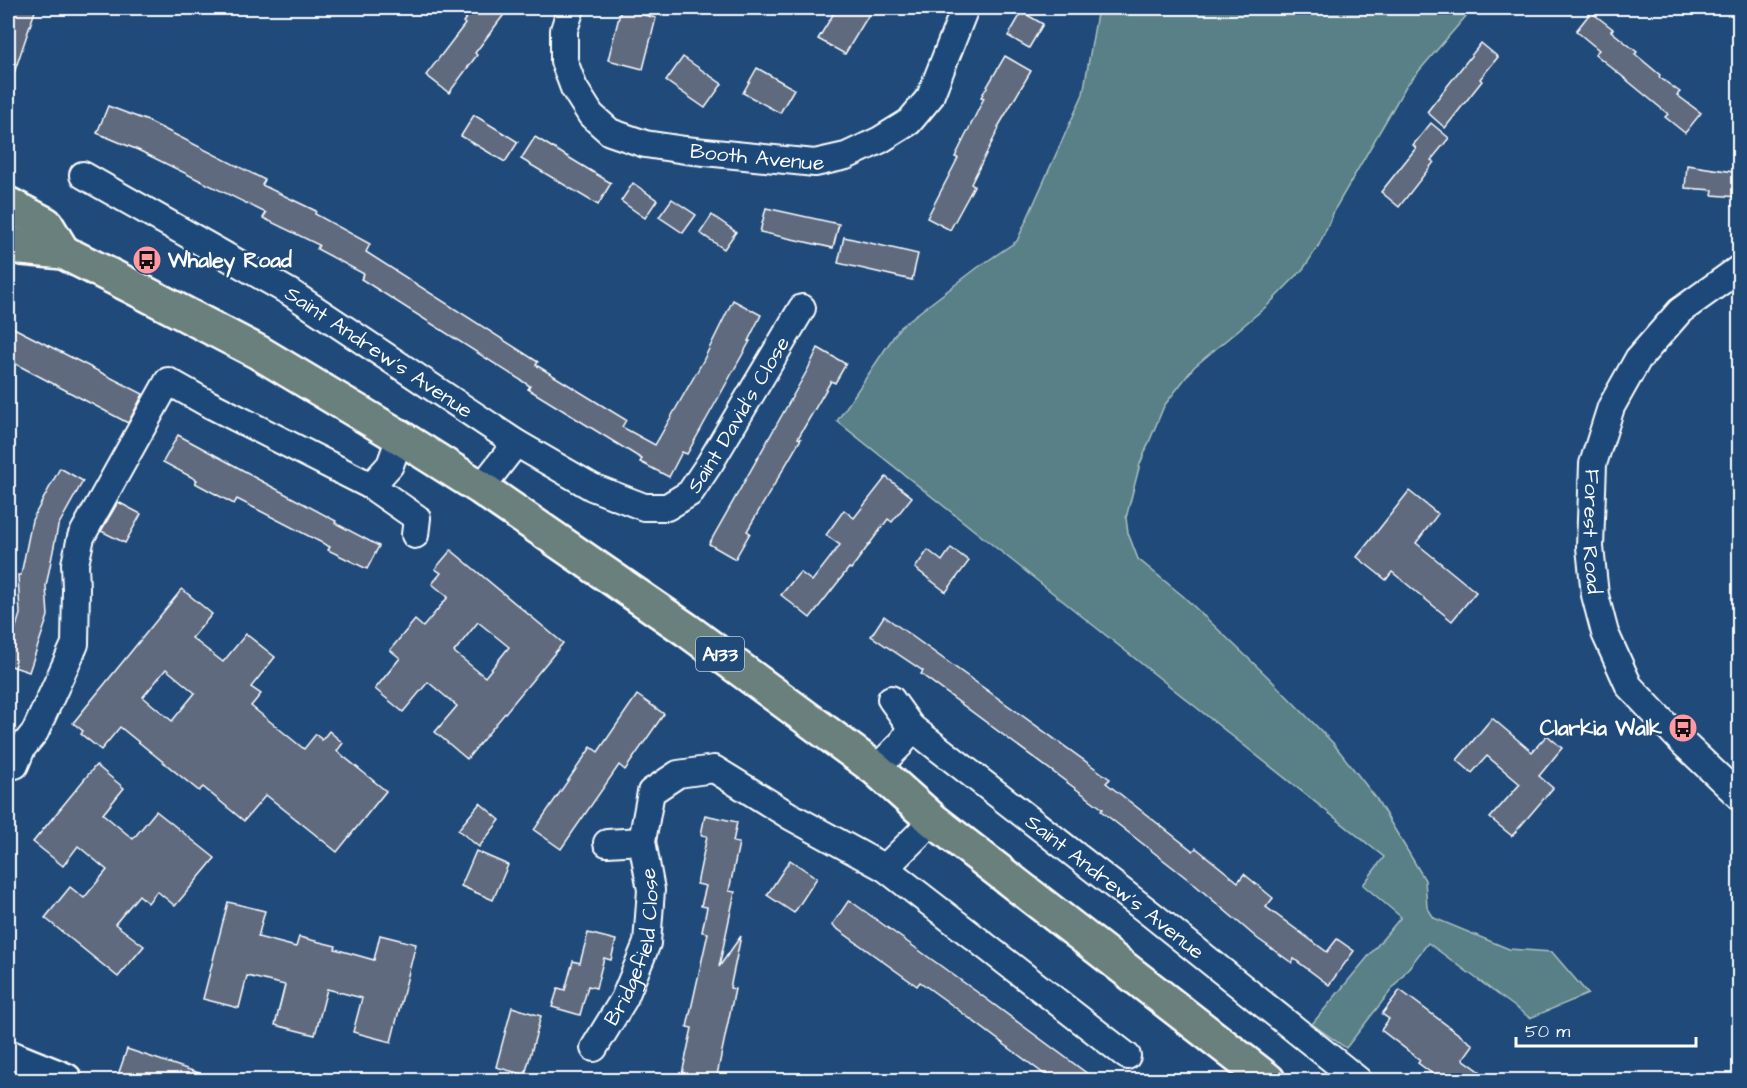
<svg xmlns="http://www.w3.org/2000/svg" width="1747" height="1088" viewBox="0 0 1747 1088" font-family="'Architects Daughter',sans-serif">
  <style>
    .green { fill: #588086; stroke: #acc0c2; stroke-width: 1.5 }
    .building { fill: #5f6a7f; stroke: #fff; stroke-width: 1.5; fill-rule: evenodd }
    .lines { fill: none; stroke-linecap: round; stroke-linejoin: round }
    .street-casing { stroke: #fff; stroke-width: 30 }
    .secondary-casing { stroke: #fff; stroke-width: 38 }
    .primary-casing { stroke: #fff; stroke-width: 38 }
    .street { stroke: #1f4a7a; stroke-width: 26 }
    .secondary { stroke: #1f4a7a; stroke-width: 33 }
    .primary { stroke: #6a807d; stroke-width: 33 }
    .labels { text-anchor: middle; stroke-width: 5; stroke-linejoin: round; paint-order: stroke }
    .shield { fill: #1f4a7a; stroke: #bcc9d7; stroke-width: 1.5 }
    .shield-label { font-size: 20px; font-weight: bold; fill: #fff }
    .street-label { font-size: 21px; fill: #fff; stroke: #1f4a7a }
    .poi-label { font-size: 21px; font-weight: bold; fill: #fff; stroke: #1f4a7a; text-anchor: start }
  </style>
  <rect width="100%" height="100%" fill="#1f4a7a"/>
  <filter id="ink" filterUnits="userSpaceOnUse"><feTurbulence type="fractalNoise" baseFrequency=".0167" numOctaves="2"/><feDisplacementMap in="SourceGraphic" scale="12" xChannelSelector="R" yChannelSelector="G"/><feConvolveMatrix kernelMatrix="1 2 1 2 8 2 1 2 1" color-interpolation-filters="sRGB"/></filter>
  <g filter="url(#ink)">
    <path class="green" d="M1098 8H1473L1406 86 1336 207 1319 245 1304 268 1268 305 1194 367 1164 406 1140 464 1126 518 1128 533 1138 559 1183 596 1267 676 1333 743 1376 798 1425 880 1427 907 1434 918 1509 949 1552 952 1588 994 1530 1018 1428 943 1346 1048 1312 1024 1401 917 1363 885 1384 857 837 421 900 327 977 268 1017 241 1083 94Z"/>
    <g class="building">
      <path d="M8 8H36L11 82H8Z"/>
      <path d="M474 8H509L475 53 477 55 449 93 426 75 465 24 463 22Z"/>
      <path d="M837 8H873L845 54 818 39Z"/>
      <path d="M621 9 656 18 643 69 608 60Z"/>
      <path d="M1022 12 1043 24 1029 48 1008 36Z"/>
      <path d="M1591 12 1613 29 1611 31 1637 52 1635 54 1660 75 1659 77 1680 92 1677 95 1701 113 1685 133 1665 117 1668 114 1595 54 1599 50 1576 31Z"/>
      <path d="M1481 43 1498 57 1480 79 1482 81 1445 128 1427 112Z"/>
      <path d="M1005 56 1031 71 998 127 999 128 971 184 974 186 950 230 927 218 958 158 955 157 984 98 981 97Z"/>
      <path d="M683 57 722 84 705 108 666 81Z"/>
      <path d="M757 68 794 89 780 113 743 93Z"/>
      <path d="M108 106 148 121 265 180 262 185 316 211 315 214 370 244 366 252 538 362 536 365 626 420 622 427 655 445 703 361 733 300 761 315 748 341H750L706 420 687 454 682 452 669 477 640 462 642 459 528 389 530 386 361 279 364 274 317 249 319 245 263 218 266 213 138 150 97 133Z"/>
      <path d="M474 115 518 142 505 162 461 136Z"/>
      <path d="M1431 123 1449 138 1431 160 1434 162 1399 207 1381 192 1416 148 1413 145Z"/>
      <path d="M535 137 611 183 598 205 521 159Z"/>
      <path d="M1687 165 1740 173 1738 197 1712 195 1713 190 1685 188Z"/>
      <path d="M633 183 657 200 645 218 621 201Z"/>
      <path d="M672 199 696 215 683 233 659 217Z"/>
      <path d="M766 208 839 224 833 248 760 232Z"/>
      <path d="M712 215 736 232 724 249 700 233Z"/>
      <path d="M844 237 918 254 912 280 838 263Z"/>
      <path d="M8 325 143 394 128 423 8 360Z"/>
      <path d="M818 348 846 364 835 383 831 381 798 438 801 439 747 531 750 533 735 559 709 544 808 369Z"/>
      <path d="M178 435 250 474V475L336 521 335 523 379 546 367 569 328 550 330 547 237 499 234 504 195 483 197 480 163 462Z"/>
      <path d="M60 468 83 481 58 526 46 586 48 616 29 672 8 665V653L20 614 18 575H21L32 520Z"/>
      <path d="M886 477 912 497 892 522 888 519 851 569 849 568 810 618 781 595 800 572 812 581 840 545 826 535 844 510 854 518Z"/>
      <path d="M1409 491 1438 514 1416 543 1476 592 1452 621 1392 572 1386 580 1357 557Z"/>
      <path d="M118 502 141 514 125 543 101 531Z"/>
      <path d="M951 548 969 561 946 592 915 568 928 550 942 561Z"/>
      <path d="M451 550 563 643 467 759 435 732 457 706 428 682 403 712 375 689 400 658 390 650 415 620 423 627 448 597 432 584 441 573 435 569ZM478 622 509 647 485 677 454 652Z"/>
      <path d="M182 589 212 614 192 638 223 662 246 634 275 657 251 687 261 694 251 706 304 749 316 734 322 740 329 731 343 743 337 751 386 791 337 852 266 795 244 821 203 787 199 791 120 727 101 750 81 734 83 731 73 723ZM166 669 195 693 172 721 143 697Z"/>
      <path d="M884 616 1110 779 1106 783 1193 851 1196 848 1238 882 1244 874 1273 898 1266 907 1327 952 1337 939 1354 951 1329 985 1294 959 1292 963 1258 939 1194 884 1101 811 1103 809 921 674 923 671 871 636Z"/>
      <path d="M637 695 664 714 625 770 619 765 561 849 534 830 591 747 598 752Z"/>
      <path d="M1492 718 1532 752 1547 735 1562 748 1539 776 1553 788 1512 836 1490 818 1520 784 1487 756 1472 773 1457 760Z"/>
      <path d="M96 765 124 788 103 814 133 839 156 811 215 858 175 906 157 891 148 903 139 895 115 924 144 946 118 977 45 918 70 887 84 898 107 870 78 846 63 866 33 842Z"/>
      <path d="M480 803 500 820 479 847 458 830Z"/>
      <path d="M705 815 737 822 733 842 739 843 729 891 735 892 719 967 741 936 730 988 735 989 716 1080H690L691 1075 682 1074 692 1028 687 1027 708 933 702 932 707 907 701 906 706 886 697 884 707 836 701 835Z"/>
      <path d="M476 851 508 865 493 900 461 886Z"/>
      <path d="M790 860 817 878 794 913 767 895Z"/>
      <path d="M849 900 977 992 1096 1080H1052L945 1000 920 982 917 986 832 925Z"/>
      <path d="M228 902 265 911 258 937 296 947 299 937 336 946 335 949 374 960 380 935 416 944 391 1042 353 1032 362 998 327 989 315 1035 275 1025 285 985 247 976 239 1008 203 999Z"/>
      <path d="M588 933 616 940 611 960 604 958 596 988 588 986 580 1015 552 1007 558 988 565 990 573 961 580 963Z"/>
      <path d="M1400 990 1473 1045 1463 1059 1492 1080H1441L1418 1063 1420 1060 1381 1030 1389 1019 1382 1014Z"/>
      <path d="M512 1007 541 1016 525 1075 496 1067Z"/>
      <path d="M127 1049 211 1077V1080H133L118 1075Z"/>
    </g>
    <g class="lines">
      <g class="street-casing">
        <g id="street">
          <path id="s1" d="M571 8 564 30V61L574 88 591 115 610 132 645 144 685 150 815 163 846 156 880 140 909 122 930 97 965 8"/>
          <path id="s2" d="M83 175 291 293 516 443 592 487 644 507H667L690 493 710 463 802 308"/>
          <path id="s3" d="M1740 268 1680 311 1638 359 1611 407 1593 464 1590 547 1595 595 1605 633 1629 686 1683 743 1740 797"/>
          <path d="M371 486 417 518 415 535"/>
          <path d="M481 488 516 443"/>
          <path d="M891 699 911 727"/>
          <path d="M15 765 22 748 35 732 75 644 76 589 75 564 81 537 168 381 207 403 371 486 390 465 400 437"/>
          <path id="s4" d="M876 769 901 744 911 727 1151 914 1358 1080"/>
          <path d="M607 843 642 841"/>
          <path d="M885 868 933 820"/>
          <path id="s5" d="M594 1048 624 999 647 943 651 890 642 841 651 792 678 774 714 769 790 816 885 868 1127 1056"/>
        </g>
      </g>
      <g class="secondary-casing">
        <path id="secondary" d="M8 1057 65 1080"/>
      </g>
      <g class="primary-casing">
        <g id="primary">
          <path d="M8 204 46 224 63 252"/>
          <path d="M8 241 22 248 63 252 131 286 258 352 400 437 481 488 687 630 876 769 933 820 1268 1080"/>
        </g>
      </g>
      <use href="#street" class="street"/>
      <use href="#secondary" class="secondary"/>
      <use href="#primary" class="primary"/>
    </g>
  </g>
  <defs>
    <g id="bus-disc" transform="scale(1.5)"><circle r="9.5" fill="#ff9aa2" stroke="#1f4a7a"/><path d="M-5-6H5V4H4V6H2V4H-2V6H-4V4H-5ZM-3.5-4V0h7V-4ZM-3.5 1.2v1.5H-2V1.2ZM2 1.2v1.5H3.5V1.2Z" fill="#111"/></g>
  </defs>
  <g fill-rule="evenodd">
    <use href="#bus-disc" x="147" y="260"/>
    <use href="#bus-disc" x="1683" y="728"/>
  </g>
  <g class="labels">
    <rect class="shield" x="696" y="637" width="48" height="34" rx="4.5"/>
    <g class="shield-label">
      <text x="720" y="661">A133</text>
    </g>
    <g class="street-label">
      <text dy="7" stroke="none"><textPath href="#s1" startOffset="290">Booth Avenue</textPath></text>
      <text dy="7" stroke="none"><textPath href="#s2" startOffset="345">Saint Andrew's Avenue</textPath></text>
      <text dy="7" stroke="none"><textPath href="#s2" startOffset="795">Saint David's Close</textPath></text>
      <text dy="7" stroke="none"><textPath href="#s3" startOffset="320">Forest Road</textPath></text>
      <text dy="7" stroke="none"><textPath href="#s4" startOffset="314">Saint Andrew's Avenue</textPath></text>
      <text dy="7" stroke="none"><textPath href="#s5" startOffset="111">Bridgefield Close</textPath></text>
    </g>
    <g class="poi-label">
      <text x="168" y="267">Whaley Road</text>
      <text x="1662" y="735" text-anchor="end">Clarkia Walk</text>
    </g>
  </g>
  <rect width="1747" height="1088" fill="none" stroke="#1f4a7a" stroke-width="30"/>
  <rect x="15" y="15" width="1717" height="1058" fill="none" stroke="#fff" stroke-width="2" filter="url(#ink)"/>
  <path d="M1516 1037v9h180v-9" fill="none" stroke="#ffffff" stroke-width="3"/>
  <text x="1525" y="1037" font-size="18" fill="#ffffff" stroke="#1f4a7a" stroke-width="4.5" paint-order="stroke">50 m</text>
</svg>
